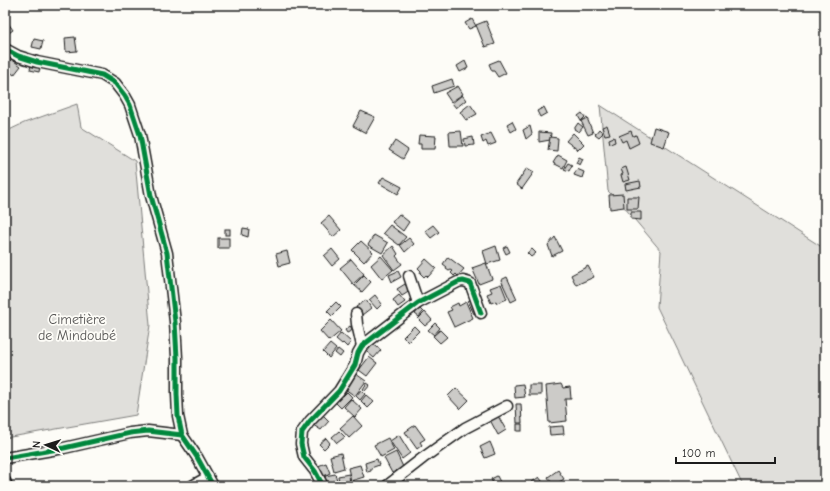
<svg xmlns="http://www.w3.org/2000/svg" width="830" height="491" viewBox="0 0 830 491" font-family="'Comic Neue',sans-serif">
  <style>
    .green { fill: #e0dfdb; stroke: #7e7e7c }
    .building { fill: #cccbc8; stroke: #1c1c1c }
    .lines { fill: none; stroke-linecap: round; stroke-linejoin: round }
    .minor-casing { stroke: #1c1c1c; stroke-width: 13 }
    .minor { stroke: #fdfcf7; stroke-width: 10 }
    .cycleway-casing { stroke: #fdfcf7; stroke-width: 8 }
    .cycleway { stroke: #00873e; stroke-width: 5 }
    .labels { text-anchor: middle; stroke-width: 3.5; stroke-linejoin: round; paint-order: stroke }
    .park-label { font-size: 14px; fill: #575655; stroke: #fdfcf7 }
  </style>
  <rect width="100%" height="100%" fill="#fdfcf7"/>
  <filter id="ink" filterUnits="userSpaceOnUse"><feTurbulence type="fractalNoise" baseFrequency=".025" numOctaves="2"/><feDisplacementMap in="SourceGraphic" scale="8" xChannelSelector="R" yChannelSelector="G"/><feConvolveMatrix kernelMatrix="1 2 1 2 8 2 1 2 1" color-interpolation-filters="sRGB"/></filter>
  <g filter="url(#ink)">
    <g class="green">
      <path d="M77 104 81 127 135 161 150 325 136 415 5 438V132L24 123Z"/>
      <path d="M600 105 825 249V486H743L657 307 661 251 624 207 608 191Z"/>
    </g>
    <g class="building">
      <path d="M472 19 476 26 469 29 465 23Z"/>
      <path d="M486 21 495 44 485 47 476 25Z"/>
      <path d="M8 23 13 30 6 35 5 25Z"/>
      <path d="M75 37 77 51 66 52 65 38Z"/>
      <path d="M34 39 43 41 41 49 32 47Z"/>
      <path d="M11 59 21 66 14 75 5 68Z"/>
      <path d="M499 60 506 73 498 77 494 71H492L489 64Z"/>
      <path d="M465 61 468 68 460 72 457 66Z"/>
      <path d="M31 64 40 66 39 72 30 70Z"/>
      <path d="M452 79 454 86 434 93 432 86Z"/>
      <path d="M458 86 463 94 451 102 445 93Z"/>
      <path d="M462 95 466 100 456 108 452 103Z"/>
      <path d="M470 104 477 114 466 120 460 112Z"/>
      <path d="M544 107 547 113 540 117 537 111Z"/>
      <path d="M361 111 375 117 366 133 353 126Z"/>
      <path d="M582 113 585 117 581 121 578 116Z"/>
      <path d="M587 118 593 133 588 135 581 121Z"/>
      <path d="M512 121 516 129 511 132 507 124Z"/>
      <path d="M578 123 583 127 579 132 574 129Z"/>
      <path d="M607 125 610 134 605 135 602 127Z"/>
      <path d="M530 126 532 134 526 139 523 130Z"/>
      <path d="M654 127 669 132 664 147 650 142Z"/>
      <path d="M599 129 603 133 599 137 595 134Z"/>
      <path d="M461 131 463 146H450L449 132Z"/>
      <path d="M631 131 633 136 636 135 639 143 629 148 626 140 622 142 619 136Z"/>
      <path d="M539 132 551 133 550 140 539 142Z"/>
      <path d="M491 133 496 143 488 146 486 141 483 143 481 137Z"/>
      <path d="M573 133 584 144 578 150 566 141Z"/>
      <path d="M419 135 436 136 435 149H421V144H418Z"/>
      <path d="M473 137 474 145 465 146 464 139Z"/>
      <path d="M550 137 558 138 557 151 548 150Z"/>
      <path d="M614 137 615 142 610 144 609 139Z"/>
      <path d="M395 141 408 150 403 159 389 150Z"/>
      <path d="M558 155 567 160 563 168 553 163Z"/>
      <path d="M579 157 583 159 580 165 576 163Z"/>
      <path d="M568 163 572 165 569 171 564 169Z"/>
      <path d="M626 167 630 180 623 182 621 175 623 174 621 169Z"/>
      <path d="M527 168 534 172 522 189 516 184Z"/>
      <path d="M577 169 584 172 582 178 574 175Z"/>
      <path d="M383 177 402 187 398 194 379 183Z"/>
      <path d="M640 181 641 187 626 190 625 184Z"/>
      <path d="M623 194 624 207 610 209 609 195Z"/>
      <path d="M627 197H639L638 209H627Z"/>
      <path d="M631 212H641V220L631 219Z"/>
      <path d="M399 214 409 222 403 231 392 222Z"/>
      <path d="M329 216 341 230 333 237 321 223Z"/>
      <path d="M390 225 406 237 399 245 383 233Z"/>
      <path d="M433 225 439 232 431 238 425 231Z"/>
      <path d="M243 228 249 229 248 237 242 235Z"/>
      <rect x="225" y="229" width="5" height="6"/>
      <path d="M374 235 388 243 382 253 368 245Z"/>
      <path d="M555 237 562 251 552 256 548 245Z"/>
      <rect x="218" y="238" width="11" height="10"/>
      <path d="M409 238 414 244 405 252 400 245Z"/>
      <path d="M361 241 373 252 364 262 352 250Z"/>
      <path d="M393 246 398 254 396 256 402 264 394 270 383 255Z"/>
      <path d="M496 246 500 260 487 264 483 251Z"/>
      <path d="M507 246 510 252 506 254 503 248Z"/>
      <path d="M332 249 340 259 332 266 324 256Z"/>
      <path d="M532 249 536 253 531 257 527 253Z"/>
      <path d="M287 251 290 263 279 266 276 254Z"/>
      <path d="M381 256 393 270 382 279 371 265Z"/>
      <path d="M448 257 464 269 458 276 456 274 454 276 451 273 453 271 451 270 449 271 446 269 447 267 443 264Z"/>
      <path d="M351 259 364 274 353 284 340 268Z"/>
      <path d="M426 259 436 268 428 277 426 275 424 277 420 273 421 271 418 268Z"/>
      <path d="M486 263 492 279 479 284 472 268Z"/>
      <path d="M588 266 594 277 576 285 571 275Z"/>
      <path d="M398 271 401 277 392 282 389 275Z"/>
      <path d="M364 275 371 282 362 292 354 285Z"/>
      <path d="M507 277 517 299 511 302 501 280Z"/>
      <path d="M405 284 410 291 402 296 397 289Z"/>
      <path d="M501 284 507 299 497 303 496 301 491 303 487 294 492 292 490 288Z"/>
      <path d="M375 295 382 304 377 309 369 300Z"/>
      <path d="M399 295 405 302 398 307 393 300Z"/>
      <path d="M473 298 479 312 474 314 468 301Z"/>
      <path d="M366 300 371 308 362 315 356 307Z"/>
      <path d="M336 302 341 307 332 316 327 311Z"/>
      <path d="M466 302 473 318 454 327 447 312 452 310 450 307 458 303 459 306Z"/>
      <path d="M419 308 423 312 419 317 415 314Z"/>
      <path d="M425 312 432 320 425 326 418 319Z"/>
      <path d="M331 320 341 331 329 341 320 331Z"/>
      <path d="M435 323 440 328 434 335 428 330Z"/>
      <path d="M350 326 353 330 347 333 345 330Z"/>
      <path d="M414 326 419 331 408 342 403 337Z"/>
      <path d="M440 330 447 337 440 343 433 336Z"/>
      <path d="M341 333 351 342 347 347 343 343 342 344 336 339Z"/>
      <path d="M330 344 336 349 329 358 323 352Z"/>
      <path d="M373 344 381 350 374 358 367 352Z"/>
      <path d="M338 349 343 353 340 357 335 353Z"/>
      <path d="M369 357 377 363 367 376 359 370Z"/>
      <path d="M356 374 366 381 355 396 345 389Z"/>
      <path d="M367 383 370 385 365 391 363 389Z"/>
      <path d="M523 384 525 397 515 398 514 385Z"/>
      <path d="M561 384 563 388 570 387 571 399H565L567 421 549 423 546 386Z"/>
      <rect x="529" y="385" width="12" height="10"/>
      <path d="M456 388 469 400 460 409 448 396Z"/>
      <path d="M361 390 365 394 360 400 356 396Z"/>
      <path d="M347 392 352 397 341 408 334 401 341 394 343 396Z"/>
      <path d="M366 395 374 402 368 408 361 401Z"/>
      <path d="M351 399 362 409 355 417 344 407Z"/>
      <path d="M516 404H521L522 423H517Z"/>
      <path d="M320 412 329 421 321 430 310 423Z"/>
      <path d="M353 416 362 426 349 438 340 428Z"/>
      <path d="M498 416 506 430 498 435 490 420Z"/>
      <rect x="517" y="424" width="5" height="7"/>
      <path d="M415 425 425 439 420 442 422 445 417 449 405 432Z"/>
      <path d="M563 426 564 434 550 435 549 427Z"/>
      <path d="M339 431 345 437 337 443 332 437Z"/>
      <path d="M399 435 410 453 402 459 390 441Z"/>
      <path d="M326 438 330 443 324 449 319 444Z"/>
      <path d="M388 438 394 450 381 457 374 445Z"/>
      <path d="M490 442 495 454 485 458 480 447Z"/>
      <path d="M396 452 403 467 392 473 384 458Z"/>
      <path d="M341 453 344 468 334 471 330 456Z"/>
      <path d="M377 459 379 465 371 468V471L367 472 365 463Z"/>
      <path d="M326 463 330 473 322 477 318 466Z"/>
      <path d="M360 465 364 477 351 481 348 468Z"/>
      <path d="M558 470 564 479 553 486 548 477Z"/>
      <path d="M335 474 337 480 326 483 325 476Z"/>
      <path d="M349 474 350 485 340 486 338 476Z"/>
      <path d="M497 476 502 486H494L491 479Z"/>
      <path d="M539 477 545 485 543 486H535L532 482Z"/>
    </g>
    <g class="lines">
      <g class="minor-casing">
        <g id="minor">
          <path d="M5 49 18 56 37 62 102 75 115 83 125 96 130 105 140 135 151 196 167 253 175 322 177 358V394L178 416 182 435 197 457 213 486"/>
          <path d="M409 276 418 303"/>
          <path d="M356 314 357 324 362 346"/>
          <path d="M5 458 64 448 130 433 148 431 182 435"/>
          <path d="M5 481 7 486"/>
          <path d="M192 486 208 477"/>
          <path d="M323 486 315 471 304 457 301 444 302 432 310 421 339 391 355 365 358 353 362 346 418 303 458 282 463 281 470 283 481 313"/>
          <path d="M387 486 423 458 465 428 507 406"/>
        </g>
      </g>
      <use href="#minor" class="minor"/>
      <g class="cycleway-casing">
        <g id="cycleway">
          <path d="M5 49 18 56 37 62 102 75 115 83 125 96 130 105 140 135 151 196 167 253 175 322 177 358V394L178 416 182 435 197 457 213 486"/>
          <path d="M5 458 64 448 130 433 148 431 182 435"/>
          <path d="M323 486 315 471 304 457 301 444 302 432 310 421 339 391 355 365 358 353 362 346 418 303 458 282 463 281 470 283 481 313"/>
        </g>
      </g>
      <use href="#cycleway" class="cycleway"/>
    </g>
  </g>
  <g class="labels">
    <g class="park-label">
      <text x="77" y="324">Cimetière<tspan x="77" dy="16">de Mindoubé</tspan></text>
    </g>
  </g>
  <rect width="830" height="491" fill="none" stroke="#fdfcf7" stroke-width="20"/>
  <rect x="10" y="10" width="810" height="471" fill="none" stroke="#1c1c1c" stroke-width="1.5" filter="url(#ink)"/>
  <g transform="translate(46 445) rotate(274)" stroke="#fdfcf7" stroke-width="3" paint-order="stroke">
  <path d="M0-3L7 15L0 10L-7 15Z" fill="#1c1c1c"/>
  <text y="-6" font-size="11" font-weight="bold" text-anchor="middle" fill="#1c1c1c">N</text>
  </g>
  <path d="M676 457v6h99v-6" fill="none" stroke="#1c1c1c" stroke-width="2"/>
  <text x="682" y="457" font-size="12" fill="#1c1c1c" stroke="#fdfcf7" stroke-width="3" paint-order="stroke">100 m</text>
</svg>
